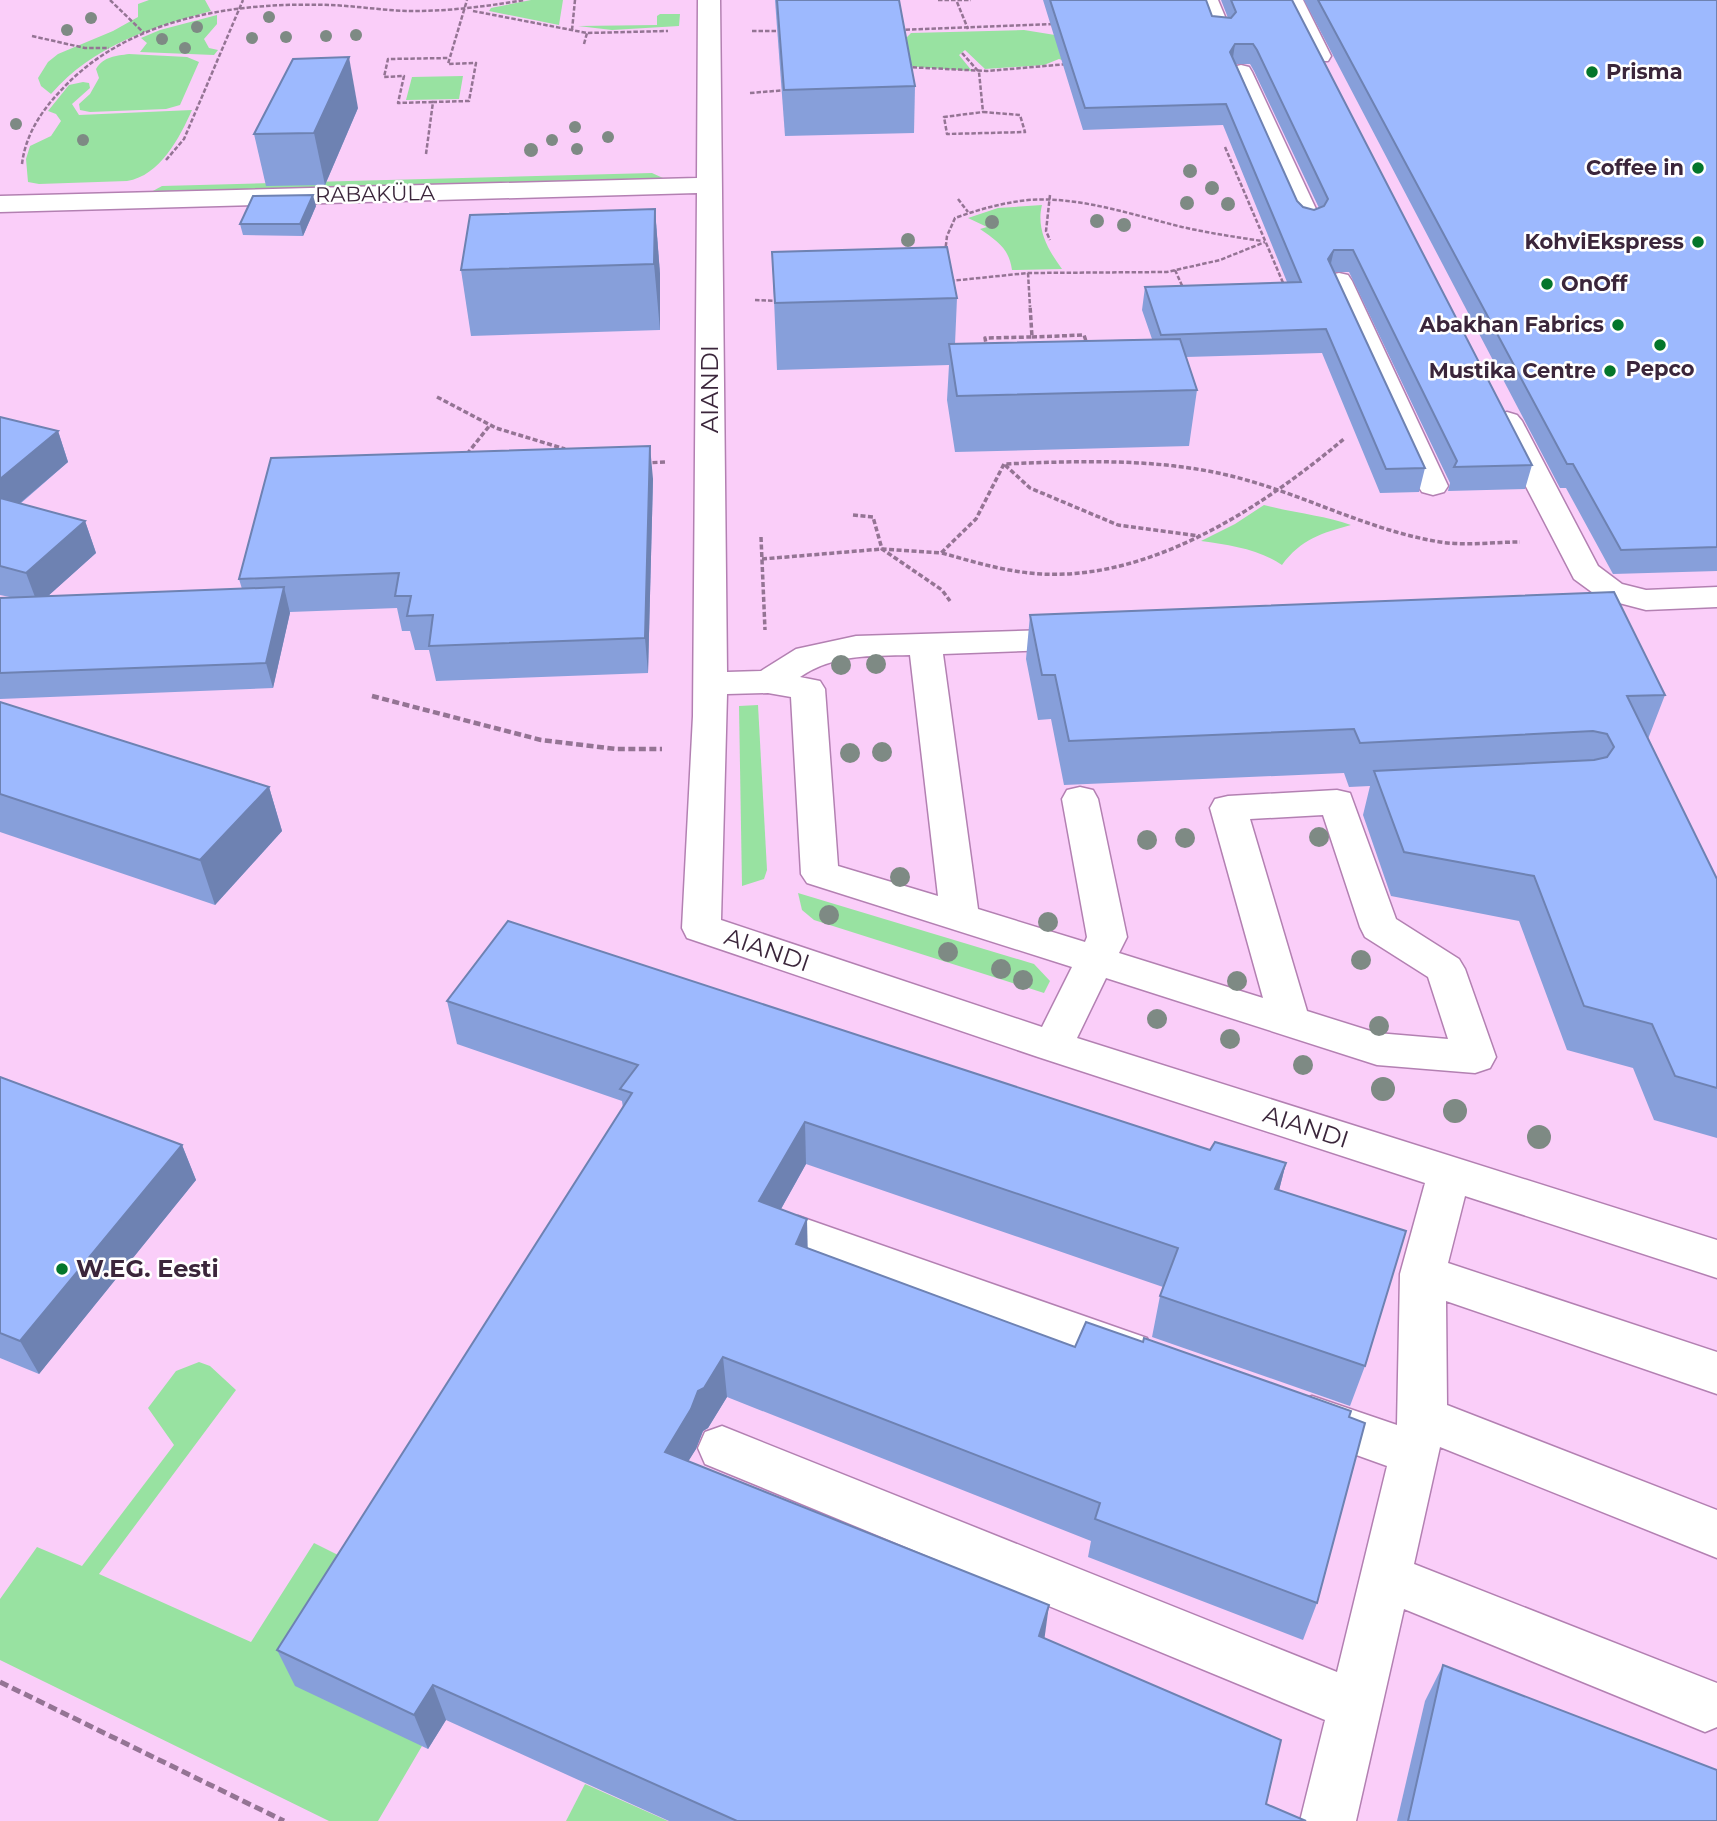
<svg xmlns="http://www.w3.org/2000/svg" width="1717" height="1821" viewBox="0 0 1717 1821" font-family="Montserrat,sans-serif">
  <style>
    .green { fill: #98e2a1 }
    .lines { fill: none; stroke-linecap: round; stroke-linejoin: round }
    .minor-casing { stroke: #b380b2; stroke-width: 3 }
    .path-far3 { stroke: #947494; stroke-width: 2.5; stroke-dasharray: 4.5 2; stroke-linecap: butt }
    .path-far2 { stroke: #947494; stroke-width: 3.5; stroke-dasharray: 5 2.5; stroke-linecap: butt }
    .path-far1 { stroke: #947494; stroke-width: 4.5; stroke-dasharray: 7 3.5; stroke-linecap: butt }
    .path { stroke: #947494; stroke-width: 5; stroke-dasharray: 9 4.5; stroke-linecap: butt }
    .minor { fill: #fff; fill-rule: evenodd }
    .tree { fill: #7e8a84 }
    .wall { fill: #879fda; fill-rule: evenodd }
    .shaded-wall { fill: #6e82b2 }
    .building { fill: #9db9fe; stroke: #6e82b2; stroke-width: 2; fill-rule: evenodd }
    .poi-dot { fill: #04762b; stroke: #fff; stroke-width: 2.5 }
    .labels { text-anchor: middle; stroke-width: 5; stroke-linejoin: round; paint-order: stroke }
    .far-poi-label { font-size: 21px; font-weight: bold; fill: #3b263b; stroke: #fff; text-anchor: end }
    .far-street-label { font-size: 21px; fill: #3b263b; stroke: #fff }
    .street-label { font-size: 24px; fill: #3b263b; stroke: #fff }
    .poi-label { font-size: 24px; font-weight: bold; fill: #3b263b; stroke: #fff; text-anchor: start }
  </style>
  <rect width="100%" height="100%" fill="#facef9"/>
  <g class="green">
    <path d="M149 0H205L211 11C150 28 94 45 51 94L41 86 38 78 48 62 58 54 113 31 138 17V4Z"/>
    <path d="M531 0H563L559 25 489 11 491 8Z"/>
    <path d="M660 14H680L679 26 612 30 578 26 657 25V16Z"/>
    <path d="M217 15V24L204 39 209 48 218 50 214 55 140 52 147 43 141 38 160 30Z"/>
    <path d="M1024 30 1055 35 1068 62 1059 59 1044 65 985 69 965 50 959 55 972 71 917 67 898 63 906 38 911 33Z"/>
    <path d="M129 54 187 57 199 62 180 105 166 109 90 112 80 110 79 104 90 94 99 78 96 69C104 56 116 56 129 54Z"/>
    <path d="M463 76 459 99 406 100 412 77Z"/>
    <path d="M83 82 89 83 90 88 72 104 79 115 192 110C180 137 160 176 127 181L39 184 28 182 26 159 30 146 51 136 61 121 56 114 48 111 69 85Z"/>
    <path d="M652 173 663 178 151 192 162 186Z"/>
    <path d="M1042 205C1036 229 1048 250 1062 269L1012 270C1009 248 997 241 980 229L987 227 968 218 998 208Z"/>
    <path d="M1264 505C1293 513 1323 515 1351 525 1322 533 1301 539 1282 565 1258 549 1230 545 1201 541L1235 524Z"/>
    <path d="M758 705 767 870 764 879 742 886 739 706Z"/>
    <path d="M798 893 1034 964 1050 981 1044 993 814 920 802 910Z"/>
    <path d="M199 1362 210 1366 236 1390 99 1574 251 1642 314 1543 368 1570 422 1746 378 1821H329L0 1660V1599L37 1547 82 1566 174 1445 148 1408 176 1371Z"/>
    <path d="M585 1784 668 1821H566Z"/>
  </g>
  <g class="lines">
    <g class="minor-casing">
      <g id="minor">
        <path d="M698 0H720L727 672 761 671 796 649 856 636 1081 629 1093 632 1098 639 1093 646 1081 649 943 654 978 909 1085 942 1087 937 1062 799 1067 790 1080 787 1093 790 1098 799 1127 937 1119 953 1263 998 1210 808 1215 799 1228 796 1337 790 1350 793 1396 919 1459 959 1465 969 1496 1057 1490 1068 1475 1073 1377 1065 1106 978 1077 1038 1717 1240V1278L1465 1196 1448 1263 1717 1352V1394L1446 1301 1447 1405 1717 1510V1558L1440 1447 1414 1564 1717 1683V1727L1705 1732 1404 1609 1356 1821H1300L1325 1720 705 1464 698 1448 705 1432 722 1426 1337 1672 1387 1466 1295 1433 1288 1418 1295 1403 1312 1396 1397 1425 1400 1274 1425 1183 1038 1057 687 938 682 928 693 716 697 193 0 212V196L697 178ZM910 655 938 896 838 866 825 689 820 681 800 677C834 654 870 656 910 655ZM768 693 791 697 801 874 807 883 1072 967 1042 1027 721 920 727 694ZM1323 815 1360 927 1365 937 1428 977 1448 1039 1377 1033 1307 1011 1250 819Z"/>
        <path d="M1196 0H1218L1231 31 1228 36H1212Z"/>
        <path d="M1281 0H1303L1331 56 1328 61H1312Z"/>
        <path d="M1241 65 1249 67 1252 72 1322 222 1318 227 1309 230 1300 227 1296 222 1230 72 1233 67Z"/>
        <path d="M1339 273 1348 275 1352 281 1448 486 1444 492 1433 495 1422 492 1418 486 1326 281 1330 275Z"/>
        <path d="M1507 412 1517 415 1522 421 1598 566 1622 584 1646 590 1717 587V607L1646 610 1600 598 1574 579 1492 421 1497 415Z"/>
        <path d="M798 1216 1147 1338 1153 1353 1147 1368 1130 1374 782 1248 776 1235 782 1222Z"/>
      </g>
    </g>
    <g class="path-far3">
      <path d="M110 0 144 33"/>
      <path d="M938 0H971"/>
      <path d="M957 2 968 29"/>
      <path d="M473 11 587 33 668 31"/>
      <path d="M572 30 575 0"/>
      <path d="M899 30 1055 24"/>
      <path d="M752 31H782"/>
      <path d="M32 36 85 48H109"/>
      <path d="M584 44 587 33"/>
      <path d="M962 53 979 72 983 112"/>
      <path d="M906 67 987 71 1068 64"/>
      <path d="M750 93 787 90"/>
      <path d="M433 102 398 103 404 76 384 77 388 59 449 58"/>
      <path d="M983 112 1020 115 1025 132 947 134 944 117Z"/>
      <path d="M1225 147 1284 285"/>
      <path d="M426 154 433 102 469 101 476 63 448 64 467 0"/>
      <path d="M166 160 184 139 243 0"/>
      <path d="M22 164C26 131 45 106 68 83 136 16 238 2 330 5 358 6 386 11 414 11 452 11 488 6 525 0"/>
      <path d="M1050 195 1046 231 1050 240"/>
      <path d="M958 199 968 212"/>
      <path d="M945 253 947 236 955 218C980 209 1002 203 1028 200 1079 196 1133 215 1182 227 1209 233 1235 237 1262 241"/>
      <path d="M1175 270 1184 290"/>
      <path d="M1028 273 1030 307"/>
      <path d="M950 281 1028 273 1167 272 1220 260 1265 242"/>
      <path d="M755 300 778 301"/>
    </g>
    <g class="path-far2">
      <path d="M1032 337 1084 335 1087 344"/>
      <path d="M987 349 985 338 1032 337 1030 305"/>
      <path d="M437 397 496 428 565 449"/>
      <path d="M467 454 490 425"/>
      <path d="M645 463 665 462"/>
      <path d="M1005 465 1030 488 1118 525 1199 536"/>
      <path d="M853 515 873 517 882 549 942 590 950 601"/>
      <path d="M761 537 765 630"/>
      <path d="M942 553C974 562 1007 572 1041 574 1152 580 1263 507 1345 438"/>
      <path d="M762 559 882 549 941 553 976 519 1004 464C1078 461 1154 458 1227 475 1300 492 1366 530 1440 542 1466 546 1494 542 1520 542"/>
    </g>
    <path class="path-far1" d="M372 696 541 740 616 749H662"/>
    <path class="path" d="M0 1682 284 1821"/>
    <use href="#minor" class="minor"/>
  </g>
  <g class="tree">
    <circle cx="269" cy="17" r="6"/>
    <circle cx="91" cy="18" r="6"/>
    <circle cx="197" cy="27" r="6"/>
    <circle cx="67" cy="30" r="6"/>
    <circle cx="356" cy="35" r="6"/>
    <circle cx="326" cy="36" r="6"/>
    <circle cx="286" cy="37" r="6"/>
    <circle cx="252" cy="38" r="6"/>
    <circle cx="162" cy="39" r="6"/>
    <circle cx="185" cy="48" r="6"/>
    <circle cx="16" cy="124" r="6"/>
    <circle cx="575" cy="127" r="6"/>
    <circle cx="608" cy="137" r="6"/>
    <circle cx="83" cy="140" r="6"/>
    <circle cx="552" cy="140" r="6"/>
    <circle cx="577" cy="149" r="6"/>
    <circle cx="531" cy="150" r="7"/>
    <circle cx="1190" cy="171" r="7"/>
    <circle cx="1212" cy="188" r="7"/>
    <circle cx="1187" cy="203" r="7"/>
    <circle cx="1228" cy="204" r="7"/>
    <circle cx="1097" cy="221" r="7"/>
    <circle cx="992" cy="222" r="7"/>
    <circle cx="1124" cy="225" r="7"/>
    <circle cx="908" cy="240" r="7"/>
    <circle cx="876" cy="664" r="10"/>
    <circle cx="841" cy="665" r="10"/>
    <circle cx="882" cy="752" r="10"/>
    <circle cx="850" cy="753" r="10"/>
    <circle cx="1319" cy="837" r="10"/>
    <circle cx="1185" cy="838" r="10"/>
    <circle cx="1147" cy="840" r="10"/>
    <circle cx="900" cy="877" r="10"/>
    <circle cx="829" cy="915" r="10"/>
    <circle cx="1048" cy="922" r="10"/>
    <circle cx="948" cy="952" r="10"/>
    <circle cx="1361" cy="960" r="10"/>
    <circle cx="1001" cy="969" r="10"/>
    <circle cx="1023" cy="980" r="10"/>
    <circle cx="1237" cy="981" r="10"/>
    <circle cx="1157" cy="1019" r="10"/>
    <circle cx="1379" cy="1026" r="10"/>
    <circle cx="1230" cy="1039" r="10"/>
    <circle cx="1303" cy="1065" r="10"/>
    <circle cx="1383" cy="1089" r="12"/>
    <circle cx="1455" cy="1111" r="12"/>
    <circle cx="1539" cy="1137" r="12"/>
  </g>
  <g class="wall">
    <path d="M775 0H899L915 86 914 133 785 136Z"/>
    <path d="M1043 0H1206L1212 16 1228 18 1221 0H1292L1532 465 1525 489 1448 491 1450 483 1349 272H1334L1425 468 1419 492 1380 493 1322 353 1186 357 1197 390 1189 446 955 452 947 400 949 365 777 370 772 252 957 298 955 344 1152 339 1142 310 1145 287 1287 282 1223 125 1083 130ZM1236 64H1250L1254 71 1319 208 1314 210 1303 207 1297 201Z"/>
    <path d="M1304 0H1717V571L1613 574 1566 488H1560Z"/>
    <path d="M358 108 325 185 266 186 254 134Z"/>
    <path d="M316 206 303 236 243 235 240 224Z"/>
    <path d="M655 209 660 274V330L471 336 461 270Z"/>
    <path d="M0 417 58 431 68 462 20 504 85 521 96 553 48 596 242 589 239 579 653 479 648 673 436 681 429 650H415L410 631H402L397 608 290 612 273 688 0 699V598L10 597 0 595Z"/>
    <path d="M1030 615 1665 695 1648 739 1717 879V1138L1654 1120 1633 1068 1567 1050 1519 921 1391 896 1363 815 1370 786 1349 787 1344 773 1064 785 1051 719 1038 720 1026 659Z"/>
    <path d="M0 702 269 787 282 831 215 905 0 832Z"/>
    <path d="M447 1001 1210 1150 1286 1163 1279 1190 1365 1366 1350 1406 1152 1337 1160 1296 1163 1287 806 1164 781 1209 808 1248 1075 1347 1349 1417 1317 1603 1303 1640 1088 1557 1091 1541 727 1397 708 1428 703 1431 696 1449 688 1461 1044 1638 1266 1804 1306 1821H669L446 1720 428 1749 295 1686 277 1650 623 1108 622 1101 457 1044Z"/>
    <path d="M0 1077 182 1145 196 1180 39 1374 0 1358Z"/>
    <path d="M1443 1665 1717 1821H1397L1425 1701Z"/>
  </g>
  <g class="shaded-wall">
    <path d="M1235 44 1232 64 1230 52Z"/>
    <path d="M349 57 358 108 325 185 314 133Z"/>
    <path d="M313 195 316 206 303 236 300 224Z"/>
    <path d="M655 209 660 274V330L654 264Z"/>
    <path d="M1334 250 1329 272 1328 259Z"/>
    <path d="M58 431 68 462 0 520V479Z"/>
    <path d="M650 446 653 479 648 673 645 638Z"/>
    <path d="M85 521 96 553 38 605 26 573Z"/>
    <path d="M284 587 290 613 273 688 266 663Z"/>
    <path d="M269 787 282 831 215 905 200 860Z"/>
    <path d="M805 1122 806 1164 762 1243 759 1201Z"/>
    <path d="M182 1145 196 1180 39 1374 20 1341Z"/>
    <path d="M1286 1163 1275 1206V1189Z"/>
    <path d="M807 1219 808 1260 796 1244Z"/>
    <path d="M723 1357 727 1397 708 1428 703 1431 696 1449 670 1491 665 1452 698 1391Z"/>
    <path d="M1049 1605 1044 1642 1039 1636Z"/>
    <path d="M433 1685 446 1720 428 1749 414 1715Z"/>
  </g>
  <g class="building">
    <path d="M777 0H899L915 86 784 90Z"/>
    <path d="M1050 0H1206L1212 16 1231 18 1236 12 1231 0H1292L1532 465 1454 467 1457 461 1353 250H1334L1328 259 1425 468 1386 469 1326 329 1161 335 1145 287 1301 282 1226 104 1085 108ZM1235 44H1253L1257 50 1328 199 1324 206 1314 210 1303 207 1297 201 1230 52Z"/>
    <path d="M1318 0H1717V547L1621 550 1573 464H1567Z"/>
    <path d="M349 57 314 133 254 134 293 59Z"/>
    <path d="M313 195 300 224H240L253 196Z"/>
    <path d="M655 209 654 264 461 270 470 215Z"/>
    <path d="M947 247 957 298 775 303 772 252Z"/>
    <path d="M1180 339 1197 390 957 396 949 344Z"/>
    <path d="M0 417 58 431 0 479Z"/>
    <path d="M650 446 645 638 429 646 433 615 407 616 411 596H395L399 573 239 579 271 458Z"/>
    <path d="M0 498 85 521 26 573 0 566Z"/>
    <path d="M284 587 266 663 0 673V598Z"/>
    <path d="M1614 592 1665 695 1627 696 1717 879V1088L1675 1076 1652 1024 1584 1006 1534 876 1404 852 1374 771 1594 760 1607 757 1614 747 1607 734 1593 731 1360 743 1354 729 1069 741 1055 675H1042L1030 615Z"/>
    <path d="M0 702 269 787 200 860 0 794Z"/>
    <path d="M508 921 1210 1150 1215 1142 1286 1163 1275 1189 1406 1231 1365 1366 1160 1296 1178 1248 805 1122 759 1201 807 1219 796 1244 1075 1347 1086 1322 1143 1342 1144 1338 1351 1411 1349 1417 1365 1423 1317 1603 1095 1519 1100 1503 723 1357 704 1388 698 1391 691 1409 665 1452 1049 1605 1039 1636 1281 1740 1266 1804 1306 1821H737L433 1685 414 1715 277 1650 632 1093 620 1089 638 1065 447 1001Z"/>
    <path d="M0 1077 182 1145 20 1341 0 1333Z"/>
    <path d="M1443 1665 1717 1770V1821H1408Z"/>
  </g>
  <g class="poi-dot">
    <circle cx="1592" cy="72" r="7"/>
    <circle cx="1698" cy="168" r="7"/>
    <circle cx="1698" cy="242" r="7"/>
    <circle cx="1547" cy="284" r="7"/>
    <circle cx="1618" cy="325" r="7"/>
    <circle cx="1660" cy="345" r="7"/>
    <circle cx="1610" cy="371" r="7"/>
    <circle cx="62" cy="1269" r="7"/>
  </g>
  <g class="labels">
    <g class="far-poi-label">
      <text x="1606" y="79" text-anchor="start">Prisma</text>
      <text x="1684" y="175">Coffee in</text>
      <text x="1684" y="249">KohviEkspress</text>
      <text x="1561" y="291" text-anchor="start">OnOff</text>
      <text x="1604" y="332">Abakhan Fabrics</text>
      <text x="1660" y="376" text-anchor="middle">Pepco</text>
      <text x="1596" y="378">Mustika Centre</text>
    </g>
    <g class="far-street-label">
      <text transform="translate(375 194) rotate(-1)" y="7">RABAKÜLA</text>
    </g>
    <g class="street-label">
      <text transform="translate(710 389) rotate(-90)" y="8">AIANDI</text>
      <text transform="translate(767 950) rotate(19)" y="8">AIANDI</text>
      <text transform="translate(1306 1127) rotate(18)" y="8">AIANDI</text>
    </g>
    <g class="poi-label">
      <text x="76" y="1277">W.EG. Eesti</text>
    </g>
  </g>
</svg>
